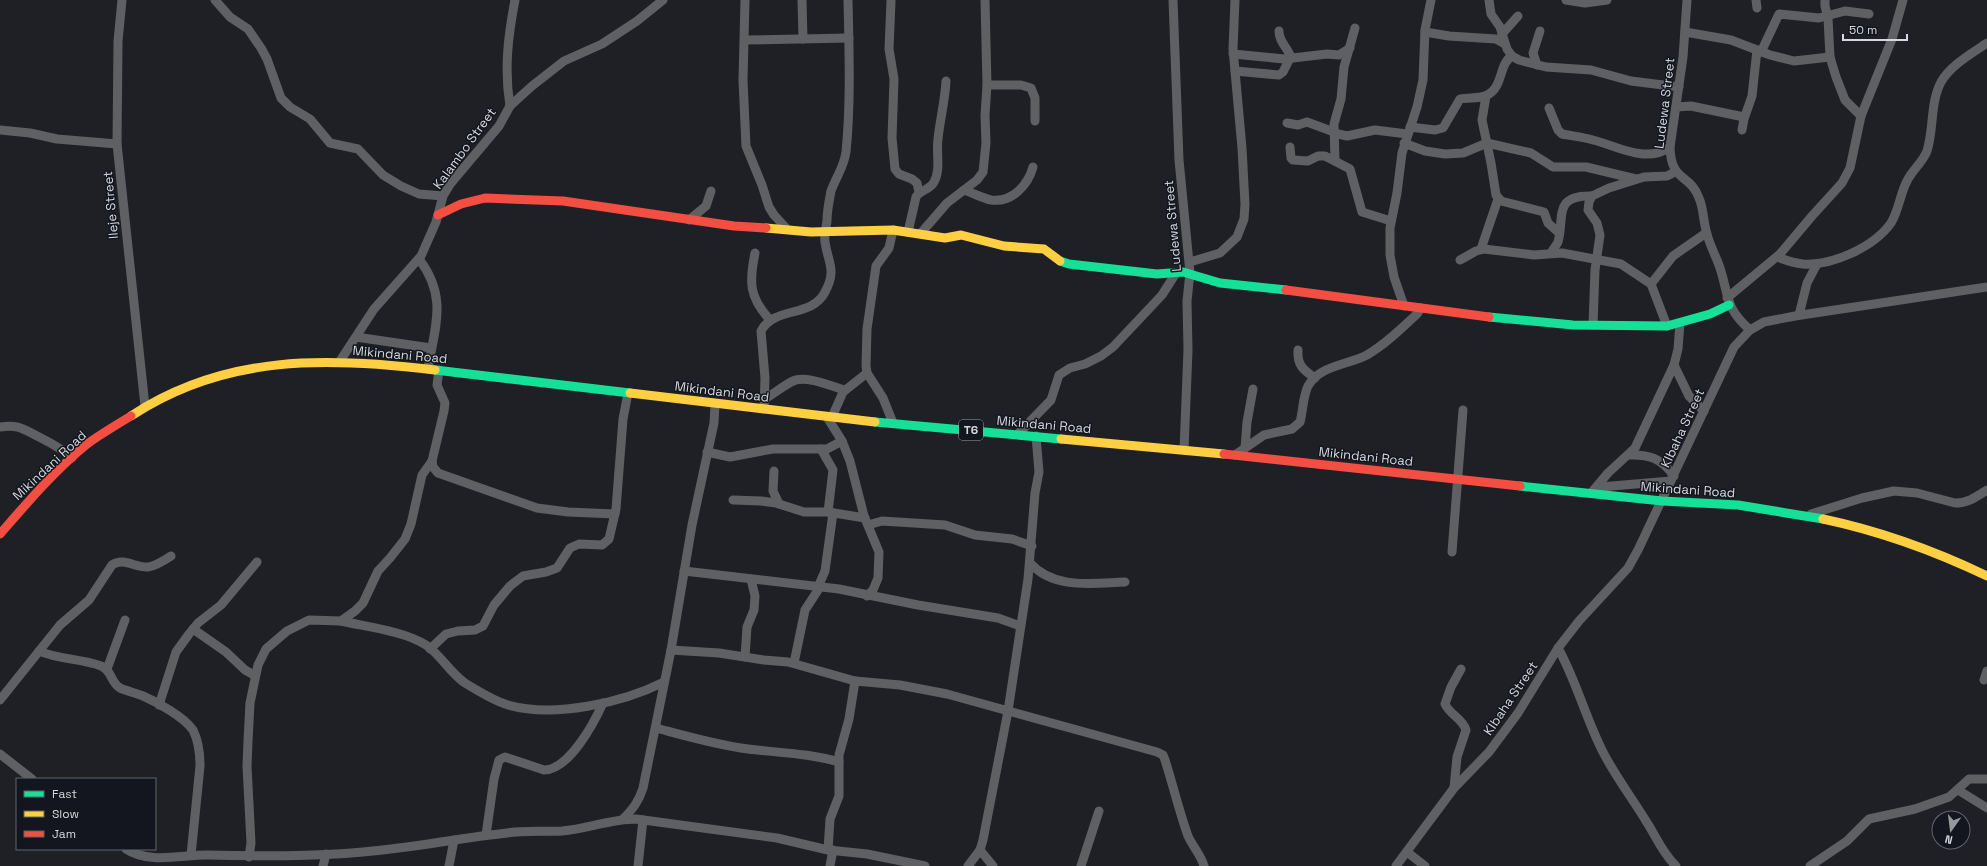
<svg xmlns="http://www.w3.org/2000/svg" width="1987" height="866" viewBox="0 0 1987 866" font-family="'Space Grotesk',sans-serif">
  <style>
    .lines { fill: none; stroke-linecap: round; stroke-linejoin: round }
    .street { stroke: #5f6064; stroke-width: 9 }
    .fast { stroke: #16e098; stroke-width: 9 }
    .slow { stroke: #ffcf43; stroke-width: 9 }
    .jam { stroke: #f24e42; stroke-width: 9 }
    .labels { text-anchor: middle; stroke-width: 3; stroke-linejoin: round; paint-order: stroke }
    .shield { fill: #13161e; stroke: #9c9ea5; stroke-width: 1 }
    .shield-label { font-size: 12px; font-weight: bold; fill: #d6d8df }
    .street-label { font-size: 13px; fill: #d6d8df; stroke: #13161e }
  </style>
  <rect width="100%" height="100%" fill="#1f2025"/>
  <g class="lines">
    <g class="street">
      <path d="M122 0 118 41 117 144 145 406"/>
      <path d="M215 0 230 17 248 29 261 48 267 59 281 98 290 107 310 119 330 143 358 149 383 175 401 186 419 194 443 196"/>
      <path d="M745 0 743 80 746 146 762 185 769 207 774 215 787 229"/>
      <path d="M802 0 803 39"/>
      <path d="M1173 0 1179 160 1190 273 1187 301 1188 350 1184 450"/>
      <path d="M1489 0 1491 14 1500 27 1507 49 1512 56 1519 60 1546 67 1591 70 1631 81 1679 87"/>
      <path d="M1566 0 1585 3 1607 0"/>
      <path d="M1687 0 1683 57 1670 147C1671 183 1690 173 1699 198 1704 209 1703 222 1707 234 1710 246 1716 256 1720 268 1729 296 1725 308 1750 330"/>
      <path d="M1756 0 1757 8"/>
      <path d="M1825 0V6L1828 18 1830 57 1836 77 1845 100 1861 116"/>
      <path d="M891 1 889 49 894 79 892 138 895 169 899 174 912 179 917 183 919 192"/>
      <path d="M1279 31C1279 43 1288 47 1291 58"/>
      <path d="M1425 32 1449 36 1496 39 1505 44"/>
      <path d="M1685 32 1731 40 1770 55 1794 61 1830 57"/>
      <path d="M1502 34 1518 16"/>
      <path d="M745 40 849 38"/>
      <path d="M1761 52 1779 14 1819 18 1845 11 1869 14"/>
      <path d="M1233 54 1284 59 1327 54 1339 55 1350 48"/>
      <path d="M1537 65 1533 53 1540 31"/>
      <path d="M1235 71 1279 75 1283 72 1290 58"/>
      <path d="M987 85H1021L1031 88 1035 98V121"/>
      <path d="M1486 96 1482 120 1491 163 1496 195 1501 201 1544 212 1548 223 1559 233"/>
      <path d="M510 106C504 70 508 36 515 0"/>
      <path d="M1676 107 1691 106 1744 117"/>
      <path d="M1549 108 1558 130 1562 134C1572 136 1583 137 1593 140 1617 146 1646 164 1670 147"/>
      <path d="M1287 123 1298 125 1307 122 1334 132"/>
      <path d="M1410 127 1435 130 1443 128 1460 99C1468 97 1478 99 1485 96 1504 89 1498 64 1512 56"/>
      <path d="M0 130 30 133 57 139 117 144"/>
      <path d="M1742 130 1744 119 1752 96 1757 50"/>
      <path d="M1334 133 1347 136 1375 130 1407 134"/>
      <path d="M1404 143 1425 151 1445 154 1463 153 1487 143 1531 153 1553 167H1586L1636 179"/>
      <path d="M1290 147 1291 158 1293 160 1308 161 1318 156H1325L1350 169 1362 212 1391 221"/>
      <path d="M1335 161 1334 124 1341 99 1344 67 1355 28"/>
      <path d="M964 190C973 193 982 198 991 200 1012 203 1028 185 1033 167"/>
      <path d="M689 220 706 206 711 191"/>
      <path d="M908 232 916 197C920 190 930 190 934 182 941 170 936 153 938 139 940 119 945 101 946 81"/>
      <path d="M921 233 947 203 977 180 983 172 986 143 985 115 987 85 985 0"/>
      <path d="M1481 249 1498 199"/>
      <path d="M755 253C749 282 749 297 770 320"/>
      <path d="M1551 253C1553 249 1556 246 1558 242 1565 218 1552 195 1592 196"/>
      <path d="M1777 257C1785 260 1794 263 1803 264 1832 266 1874 247 1891 223 1899 210 1900 194 1907 181 1912 170 1923 162 1927 151 1934 129 1930 103 1941 82 1951 65 1971 54 1987 43"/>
      <path d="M419 259C448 297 435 326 428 369"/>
      <path d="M1460 260 1476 251 1484 249 1534 255 1562 253 1621 264 1651 284 1667 326"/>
      <path d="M1190 262 1220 253 1237 237 1244 219 1245 204 1242 148 1233 49 1235 0"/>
      <path d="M1651 284 1673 256 1706 233"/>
      <path d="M1727 298 1780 254 1812 216 1842 183 1850 168 1861 116 1892 39 1903 0"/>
      <path d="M1404 306 1394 277 1390 255V228L1397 193 1402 153 1417 107 1423 80 1425 30 1431 0"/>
      <path d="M1799 315 1807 283 1817 264"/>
      <path d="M1593 325 1595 270 1600 235 1597 223 1588 210 1589 202 1592 196 1609 188 1644 177 1667 176 1675 172"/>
      <path d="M356 337 431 348"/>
      <path d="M1298 350C1297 365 1303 370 1315 378"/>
      <path d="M340 361 374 309 421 256 436 222 443 196 451 183 499 126 510 106 532 86 564 61 602 44 637 21 663 0"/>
      <path d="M1674 365 1689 396 1704 411"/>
      <path d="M439 370 437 385 445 403 444 411 432 461 433 467 438 473 537 508 568 512 615 514"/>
      <path d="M765 399C773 394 782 387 791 382 805 374 830 386 845 390"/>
      <path d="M764 409 765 378 761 331C774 306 812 318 825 292 837 270 828 263 825 242 824 236 826 228 827 221 827 211 829 201 831 191 836 177 844 167 846 152 851 103 849 49 848 0"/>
      <path d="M827 417 842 441 850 461 864 516 879 552 878 578 873 590 867 596"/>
      <path d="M832 417 843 392 867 373"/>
      <path d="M893 423 883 398 867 373 866 366 867 329 876 266 889 248 893 230"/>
      <path d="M0 427C20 424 24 430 41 438 53 444 62 449 72 458"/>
      <path d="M1018 434 1051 400 1059 375 1070 368 1085 364 1101 356 1113 347 1162 295 1176 273"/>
      <path d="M1245 448 1247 422 1253 389"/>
      <path d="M821 449 833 470 828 512"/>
      <path d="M707 452 730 457 773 449H827L842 441"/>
      <path d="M1235 455 1264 435 1292 429 1300 422C1303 411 1303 396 1308 386 1320 365 1348 365 1367 355 1386 344 1402 328 1417 314L1421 308"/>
      <path d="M1628 455C1649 454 1661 458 1674 476"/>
      <path d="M774 471 773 491 779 504"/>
      <path d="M1600 487 1671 481"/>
      <path d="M1592 492 1608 473 1635 448 1674 365 1678 349 1680 323"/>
      <path d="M733 500 761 501 776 503 804 512H828L865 518"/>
      <path d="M1811 514 1862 498 1894 491 1917 493 1955 503C1968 503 1976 497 1987 490"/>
      <path d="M868 525 882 521 945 525 975 535 1012 539 1032 546"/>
      <path d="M1452 552 1463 410"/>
      <path d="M1030 563C1054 590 1093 583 1125 582"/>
      <path d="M684 571 839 589 918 605 998 618 1020 626"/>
      <path d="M818 587 825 571 833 513"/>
      <path d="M341 621C367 627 404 631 426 645 441 655 450 673 465 683 478 691 494 701 508 705 554 718 622 703 664 682"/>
      <path d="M193 629 226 652 245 670 254 675"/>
      <path d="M1558 648C1577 682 1586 720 1604 754 1616 777 1632 798 1646 821 1656 836 1662 853 1676 866"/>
      <path d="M430 649 446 634 458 631 475 630 483 626 494 605 510 586 523 576 546 572 557 568 570 548 579 544 602 545 609 539 616 509 623 419 628 393"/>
      <path d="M671 650 719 653 764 660 788 662 855 681 900 685 947 694 1157 752 1163 755 1165 760C1173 785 1179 811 1188 836 1193 847 1201 855 1204 866"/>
      <path d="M39 651C59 660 80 658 101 666 112 670 110 682 120 688 127 691 135 693 143 696 157 702 184 717 193 730 198 740 200 755 200 766L191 855"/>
      <path d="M745 657 747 627 754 610 755 596 751 579"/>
      <path d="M794 663 805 610 820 587"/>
      <path d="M107 669 125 620"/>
      <path d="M1984 680 1987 671"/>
      <path d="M0 700 60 625 89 600 112 565C124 557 135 568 148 567 156 566 165 560 171 556"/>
      <path d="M159 705 176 652 189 634 198 623 221 605 257 562"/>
      <path d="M656 728C686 736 717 745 748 749 779 753 808 753 839 762"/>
      <path d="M0 754 32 779"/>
      <path d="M1454 788 1457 757 1466 730C1462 718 1450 715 1445 704L1451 687 1461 669"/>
      <path d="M1958 790 1987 808"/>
      <path d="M623 819C633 809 639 801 643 788L671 650 692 525 714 423 715 405"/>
      <path d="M486 835 494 779 499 760 505 757 544 770C569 770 594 723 603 703"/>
      <path d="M126 849C148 864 181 855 206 855 259 856 311 857 363 852 412 848 459 838 507 833 525 830 544 832 562 831 587 829 611 819 636 819L777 838 828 850 867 854 925 866"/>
      <path d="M828 850 830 819 839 796V755L849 719 855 681"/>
      <path d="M980 850 993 866"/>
      <path d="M1407 852 1425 866"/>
      <path d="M249 857 251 843 247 766 248 741 250 703 258 665 266 649 287 631 309 620 341 621 355 611 363 603 378 571 390 558 405 539 411 524 422 475 432 461"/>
      <path d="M323 866 326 854"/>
      <path d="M449 866 454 840"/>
      <path d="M638 866 643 820"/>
      <path d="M830 866 833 850"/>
      <path d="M968 866 980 850 983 840 1008 711 1028 579 1035 493 1039 472 1036 436"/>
      <path d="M1081 866 1099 811"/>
      <path d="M1396 866 1454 788 1489 752 1518 713 1558 648 1579 621 1628 568 1638 550 1734 347 1750 330 1764 322 1795 316 1987 287"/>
      <path d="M1810 866 1847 841 1869 819 1915 809 1949 797 1969 779H1987"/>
    </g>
    <g class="fast">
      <path d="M1060 261 1069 264 1157 274 1183 272 1220 283 1286 290"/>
      <path d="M1489 317 1573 325 1667 326 1710 314 1729 305"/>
      <path d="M435 370 630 393"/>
      <path d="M875 422 1061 439"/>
      <path d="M1520 486 1662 501 1738 505 1823 519"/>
    </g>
    <g class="slow">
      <path d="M766 228 811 232 893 230 945 238 961 235 1004 246 1044 249 1060 261"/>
      <path d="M630 393 875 422"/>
      <path d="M131 416C225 354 328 357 435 370"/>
      <path d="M1061 439 1224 454"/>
      <path d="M1823 519C1880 531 1935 551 1987 576"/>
    </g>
    <g class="jam">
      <path d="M438 215 461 204 485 198 563 201 734 226 766 228"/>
      <path d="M1286 290 1489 317"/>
      <path d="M1224 454 1520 486"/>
      <path d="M0 534C27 503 55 470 87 444 101 434 116 425 131 416"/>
    </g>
  </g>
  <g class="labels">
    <rect class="shield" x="959" y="420" width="24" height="20" rx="3"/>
    <g class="shield-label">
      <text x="971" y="434">T6</text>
    </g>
    <g class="street-label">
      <text transform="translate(1664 103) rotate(-83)" y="5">Ludewa Street</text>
      <text transform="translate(464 148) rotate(-54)" y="5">Kalambo Street</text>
      <text transform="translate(110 205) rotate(-95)" y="5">Ileje Street</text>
      <text transform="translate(1172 226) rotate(-95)" y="5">Ludewa Street</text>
      <text transform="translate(400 354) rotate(5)" y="5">Mikindani Road</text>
      <text transform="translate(722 391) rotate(7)" y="5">Mikindani Road</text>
      <text transform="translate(1044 424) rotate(5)" y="5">Mikindani Road</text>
      <text transform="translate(1682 428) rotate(-65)" y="5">KIbaha Street</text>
      <text transform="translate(1366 456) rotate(6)" y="5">Mikindani Road</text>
      <text transform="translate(49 465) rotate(-43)" y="5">Mikindani Road</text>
      <text transform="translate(1688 489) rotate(4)" y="5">Mikindani Road</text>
      <text transform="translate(1510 698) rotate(-56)" y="5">KIbaha Street</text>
    </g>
  </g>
  <rect x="16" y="778" width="140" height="72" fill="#13161e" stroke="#61646b"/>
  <rect x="24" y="791" width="20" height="6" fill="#16e098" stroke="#61646b"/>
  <text x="52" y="798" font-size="12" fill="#d6d8df">Fast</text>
  <rect x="24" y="811" width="20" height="6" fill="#ffcf43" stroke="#61646b"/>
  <text x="52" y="818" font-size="12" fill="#d6d8df">Slow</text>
  <rect x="24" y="831" width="20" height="6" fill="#f24e42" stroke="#61646b"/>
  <text x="52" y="838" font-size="12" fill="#d6d8df">Jam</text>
  <g transform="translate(1951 830) rotate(194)"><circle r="19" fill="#13161e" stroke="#61646b"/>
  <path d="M0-3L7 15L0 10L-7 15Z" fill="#96989e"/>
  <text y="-6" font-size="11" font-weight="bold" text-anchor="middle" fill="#d6d8df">N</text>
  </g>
  <path d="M1843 34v6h64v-6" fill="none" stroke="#d6d8df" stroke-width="2"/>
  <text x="1849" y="34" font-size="12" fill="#d6d8df" stroke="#13161e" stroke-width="3" paint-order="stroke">50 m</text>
</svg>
